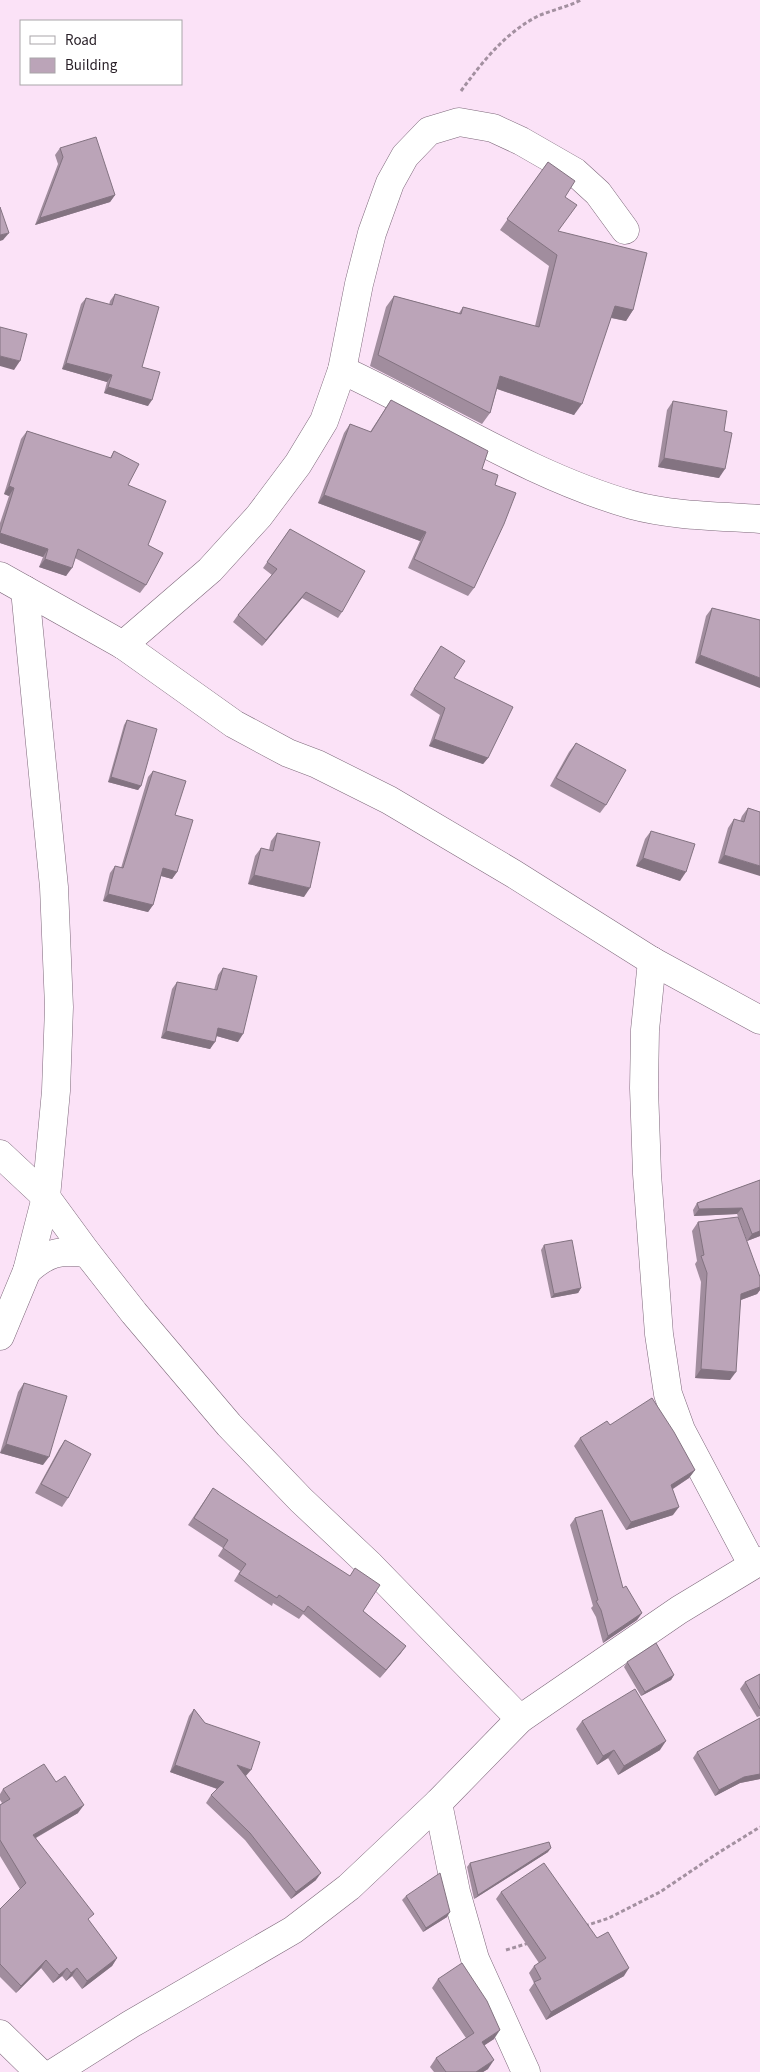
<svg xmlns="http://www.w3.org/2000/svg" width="760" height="2072" viewBox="0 0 760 2072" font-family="'Source Sans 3',sans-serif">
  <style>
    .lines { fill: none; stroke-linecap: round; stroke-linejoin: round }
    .street-casing { stroke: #7e697b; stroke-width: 29 }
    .path { stroke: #a390a0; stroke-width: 3; stroke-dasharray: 4 2.5; stroke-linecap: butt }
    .street { stroke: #fff; stroke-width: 28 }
    .wall { fill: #a18d9e }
    .shaded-wall { fill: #837381 }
    .building { fill: #bba4b8; stroke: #837381 }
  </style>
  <rect width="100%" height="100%" fill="#fbe2f7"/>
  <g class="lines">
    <g class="street-casing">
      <g id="street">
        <path d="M342 370C437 414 530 476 632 505 673 516 717 516 760 519"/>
        <path d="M0 576 123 645 234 724 288 753 317 764 389 800 514 874 652 961 760 1020"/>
        <path d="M123 645 210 570 259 516 298 464 324 421 342 370 359 284 372 233 390 183 405 156 429 131 459 122 493 128 521 141 575 172 598 193 625 230"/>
        <path d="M652 961 645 1030 644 1088 647 1174 659 1334 668 1394 681 1430 752 1564"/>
        <path d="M0 1154 46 1197 87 1253 134 1313 229 1425 301 1500 370 1565 520 1719"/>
        <path d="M27 1271C48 1252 59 1250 87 1253"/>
        <path d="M0 1336 27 1271 46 1197 56 1091 59 1007 54 887 25 590"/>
        <path d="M438 1803 456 1892 475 1959 526 2072"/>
        <path d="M0 2034 39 2072"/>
        <path d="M55 2072 131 2024 293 1930 349 1887 438 1803 520 1719 679 1610 760 1561"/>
      </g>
    </g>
    <g class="path">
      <path d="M461 91C483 61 505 33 538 16 552 10 567 7 581 0"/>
      <path d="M585 1926 609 1918 660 1892 718 1853 760 1827"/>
      <path d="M506 1950 529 1943"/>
    </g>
    <use href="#street" class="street"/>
  </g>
  <g class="wall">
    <path d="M60 148 115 195 110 202 35 225 58 164 55 155Z"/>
    <path d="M548 162 565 197 558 231 633 310 626 321 611 318 574 415 497 389 490 413 482 424 370 366 386 307 394 296 459 313 463 307 535 326 549 266 500 230Z"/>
    <path d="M115 294 142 367 148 406 104 393 107 382 62 369 81 304 86 298 109 305 110 301Z"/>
    <path d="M391 400 482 469 495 485 474 588 468 596 408 568 420 541 318 503 344 433 350 424 370 432Z"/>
    <path d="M673 401 724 431 719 478 658 467 667 410Z"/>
    <path d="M27 431 110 458 114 451 128 485 148 545 146 585 140 593 75 558 66 576 39 567 43 557 0 543V523L9 496 4 494 21 439Z"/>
    <path d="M290 529 342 612 338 618 302 598 262 646 233 622 238 615 272 575 263 568Z"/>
    <path d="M712 608 760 620 695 663 706 616Z"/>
    <path d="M441 646 488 758 483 764 429 746 440 715 410 695Z"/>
    <path d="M127 720 141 786 138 790 108 782 124 725Z"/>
    <path d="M576 743 606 805 600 813 550 786 569 752Z"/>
    <path d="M153 771 175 815 177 872 172 879 161 876 153 905 148 912 103 901 110 873 115 866 121 868 148 777Z"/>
    <path d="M748 808 760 812 718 863 728 828 734 819 740 821 742 816Z"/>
    <path d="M651 831 680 881 636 866 645 839Z"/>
    <path d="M277 833 304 897 248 884 255 856 261 848 269 850 271 841Z"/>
    <path d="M223 968 238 1042 217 1036 210 1049 161 1038 172 989 177 982 214 990 218 975Z"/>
    <path d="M760 1180V1236L747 1241 737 1214 694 1216 693 1210 697 1203Z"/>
    <path d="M698 1222 760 1277V1290L757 1294 741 1300 730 1380 695 1378 701 1282 695 1264 697 1261 692 1231Z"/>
    <path d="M544 1245 581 1288 578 1293 551 1298 541 1250Z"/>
    <path d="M24 1383 43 1465 0 1453 18 1392Z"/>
    <path d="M610 1425 695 1470 689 1478 673 1489V1515L626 1530 574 1446 580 1438Z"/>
    <path d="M65 1440 68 1498 62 1507 35 1493 59 1449Z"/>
    <path d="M213 1488 406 1646 380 1678 303 1614 299 1619 273 1603 272 1606 234 1581 240 1571 218 1556 223 1548 188 1525Z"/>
    <path d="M575 1518 623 1588 642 1613 637 1620 603 1643 596 1617 591 1608 593 1606 570 1525Z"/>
    <path d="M627 1662 674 1675 671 1680 641 1696 624 1667Z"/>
    <path d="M760 1674V1716L757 1717 740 1689 745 1682Z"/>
    <path d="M194 1709 246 1776 316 1880 291 1899 245 1840 206 1803 211 1795 217 1789 170 1772 189 1716Z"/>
    <path d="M760 1718V1779L740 1783 715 1796 693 1758 697 1752Z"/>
    <path d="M582 1721 660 1750 618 1775 608 1758 597 1765 576 1729Z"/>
    <path d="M56 1782 78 1813 36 1838 89 1921 117 1958 112 1966 82 1989 72 1976 66 1981 62 1976 53 1983 41 1968 16 1993 0 1977V1909L20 1889 0 1856V1805L2 1803 0 1800V1794L3 1789Z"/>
    <path d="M548 1852 474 1899 467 1867 470 1863Z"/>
    <path d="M501 1892 597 1938 624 1976 546 2020 529 1990 534 1983 529 1973 534 1966 539 1963 496 1899Z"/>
    <path d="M406 1896 447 1917 423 1932 402 1900Z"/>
    <path d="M438 1979 494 2039 484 2045 488 2069 483 2072H434L430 2067 436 2058 466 2038 432 1988Z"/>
  </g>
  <g class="shaded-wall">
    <path d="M115 195 110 202 35 225 40 218Z"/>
    <path d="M9 233 3 240 0 241V235Z"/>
    <path d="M615 306 633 310 626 321 608 317Z"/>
    <path d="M0 356 20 361 14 370 0 366Z"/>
    <path d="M66 363 112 375 107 382 62 369Z"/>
    <path d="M500 376 582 404 574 415 492 387Z"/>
    <path d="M108 387 152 400 148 406 104 393Z"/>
    <path d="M664 458 725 469 719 478 658 467Z"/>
    <path d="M9 486 14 488 9 496 4 494Z"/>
    <path d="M324 495 426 532 420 541 318 503Z"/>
    <path d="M0 533 48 549 43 557 0 543Z"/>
    <path d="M45 559 72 568 66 576 39 567Z"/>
    <path d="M306 592 302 598 262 646 266 640Z"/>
    <path d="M700 655 760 678V688L695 663Z"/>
    <path d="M434 739 488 758 483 764 429 746Z"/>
    <path d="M111 777 141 786 138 790 108 782Z"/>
    <path d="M724 855 760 866V876L718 863Z"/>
    <path d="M643 858 686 872 680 881 636 866Z"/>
    <path d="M163 868 177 872 172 879 158 875Z"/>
    <path d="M254 875 310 888 304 897 248 884Z"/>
    <path d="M108 894 153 905 148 912 103 901Z"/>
    <path d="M218 1028 243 1034 238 1042 213 1035Z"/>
    <path d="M166 1031 215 1042 210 1049 161 1038Z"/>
    <path d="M742 1208 737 1214 694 1216 699 1209Z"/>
    <path d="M760 1231V1236L747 1241 752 1234Z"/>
    <path d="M760 1287V1290L757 1294 735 1302 741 1294Z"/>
    <path d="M581 1288 578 1293 551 1298 554 1294Z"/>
    <path d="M701 1369 736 1372 730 1380 695 1378Z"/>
    <path d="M6 1444 49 1457 43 1465 0 1453Z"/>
    <path d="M695 1470 689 1478 666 1493 671 1485Z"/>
    <path d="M679 1507 673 1515 626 1530 631 1522Z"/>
    <path d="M642 1613 637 1620 603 1643 608 1636Z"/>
    <path d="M406 1646 401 1653 380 1678 386 1670Z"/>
    <path d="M674 1675 671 1680 641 1696 645 1692Z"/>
    <path d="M666 1741 660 1750 618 1775 624 1766Z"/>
    <path d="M614 1750 608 1758 597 1765 603 1756Z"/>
    <path d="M175 1765 224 1782 218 1789 170 1772Z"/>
    <path d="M237 1765 251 1770 245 1777Z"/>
    <path d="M760 1774V1779L740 1783 715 1796 719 1790 744 1777Z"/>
    <path d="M84 1805 78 1813 28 1842 33 1835Z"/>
    <path d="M551 1848 548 1852 474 1899 478 1895Z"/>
    <path d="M321 1873 316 1880 291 1899 296 1892Z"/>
    <path d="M450 1912 447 1917 423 1932 426 1928Z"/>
    <path d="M117 1958 112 1966 82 1989 87 1981Z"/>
    <path d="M46 1960 41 1968 16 1993 21 1986Z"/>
    <path d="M67 1968 62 1976 53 1983 59 1975Z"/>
    <path d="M77 1968 72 1976 66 1981 71 1973Z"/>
    <path d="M629 1968 624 1976 546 2020 551 2012Z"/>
    <path d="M500 2030 494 2039 476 2051 482 2042Z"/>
    <path d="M494 2060 488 2069 483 2072H476Z"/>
  </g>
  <g class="building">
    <path d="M96 137 115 195 40 218 63 157 60 148Z"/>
    <path d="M548 162 575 181 565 197 577 205 558 231 647 253 633 310 615 306 582 404 500 376 490 413 378 355 394 296 461 314 463 307 539 327 557 255 507 219Z"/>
    <path d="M0 207 9 233 0 235Z"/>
    <path d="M115 294 159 307 142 367 160 372 152 400 108 387 112 375 66 363 86 298 112 305Z"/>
    <path d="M0 327 27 334 20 361 0 356Z"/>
    <path d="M391 400 488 451 482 469 498 475 495 485 516 493 504 524 474 588 414 559 426 532 324 495 350 424 371 432Z"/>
    <path d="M673 401 727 411 724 431 732 433 725 469 664 458Z"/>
    <path d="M27 431 111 458 114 451 139 464 128 485 166 501 148 545 163 553 146 585 78 549 72 568 45 559 48 549 0 533 14 488 9 486Z"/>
    <path d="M290 529 365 571 342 612 306 592 266 640 238 615 277 569 267 562Z"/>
    <path d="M712 608 760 620V678L700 655Z"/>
    <path d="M441 646 465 661 454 678 513 707 488 758 434 739 445 708 414 689Z"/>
    <path d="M127 720 157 729 141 786 111 777Z"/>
    <path d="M576 743 626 770 606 805 556 778Z"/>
    <path d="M153 771 186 781 175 815 193 820 177 872 163 868 153 905 108 894 115 866 123 868Z"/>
    <path d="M748 808 760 812V866L724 855 734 819 744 822Z"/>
    <path d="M651 831 695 844 686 872 643 858Z"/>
    <path d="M277 833 320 842 310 888 254 875 261 848 273 851Z"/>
    <path d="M223 968 257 976 243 1034 218 1028 215 1042 166 1031 177 982 217 990Z"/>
    <path d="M760 1180V1231L752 1234 742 1208 699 1209 697 1203Z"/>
    <path d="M738 1217 760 1277V1287L741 1294 736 1372 701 1369 707 1273 701 1256 704 1255 698 1222Z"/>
    <path d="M572 1240 581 1288 554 1294 544 1245Z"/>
    <path d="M24 1383 67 1396 49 1457 6 1444Z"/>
    <path d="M652 1398 674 1432 695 1470 671 1485 679 1507 631 1522 580 1438 607 1421 610 1425Z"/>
    <path d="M65 1440 91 1454 68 1498 41 1484Z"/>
    <path d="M213 1488 350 1576 355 1568 380 1585 363 1611 406 1646 386 1670 308 1606 304 1612 279 1595 277 1598 239 1574 246 1564 223 1548 228 1540 194 1518Z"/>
    <path d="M602 1510 623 1588 626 1586 642 1613 608 1636 601 1610 596 1601 598 1600 575 1518Z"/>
    <path d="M656 1643 674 1675 645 1692 627 1662Z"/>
    <path d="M760 1674V1709L745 1682Z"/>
    <path d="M635 1689 666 1741 624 1766 614 1750 603 1756 582 1721Z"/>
    <path d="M194 1709 205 1723 260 1742 251 1770 237 1765 321 1873 296 1892 250 1833 211 1795 224 1782 175 1765Z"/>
    <path d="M760 1718V1774L744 1777 719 1790 697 1752Z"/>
    <path d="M44 1764 56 1782 65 1776 84 1805 33 1835 94 1914 88 1919 117 1958 87 1981 77 1968 71 1973 67 1968 59 1975 46 1960 21 1986 0 1964V1909L26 1883 0 1840V1805L10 1799 3 1789Z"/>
    <path d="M549 1842 551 1848 478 1895 470 1863Z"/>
    <path d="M544 1863 597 1938 608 1932 629 1968 551 2012 534 1982 541 1979 534 1966 546 1958 501 1892Z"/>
    <path d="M440 1873 450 1912 426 1928 406 1896Z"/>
    <path d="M462 1963 487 2001 500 2030 482 2042 494 2060 476 2072H446L436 2058 474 2033 438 1979Z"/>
  </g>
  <rect x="20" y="20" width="162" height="65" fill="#ffffff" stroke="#a9a5a9"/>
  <rect x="30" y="36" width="25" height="8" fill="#ffffff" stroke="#a9a5a9"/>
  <text x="65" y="45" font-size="15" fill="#281f27">Road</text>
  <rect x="30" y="58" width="25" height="15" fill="#bba4b8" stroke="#a9a5a9"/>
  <text x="65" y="70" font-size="15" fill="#281f27">Building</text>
</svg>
